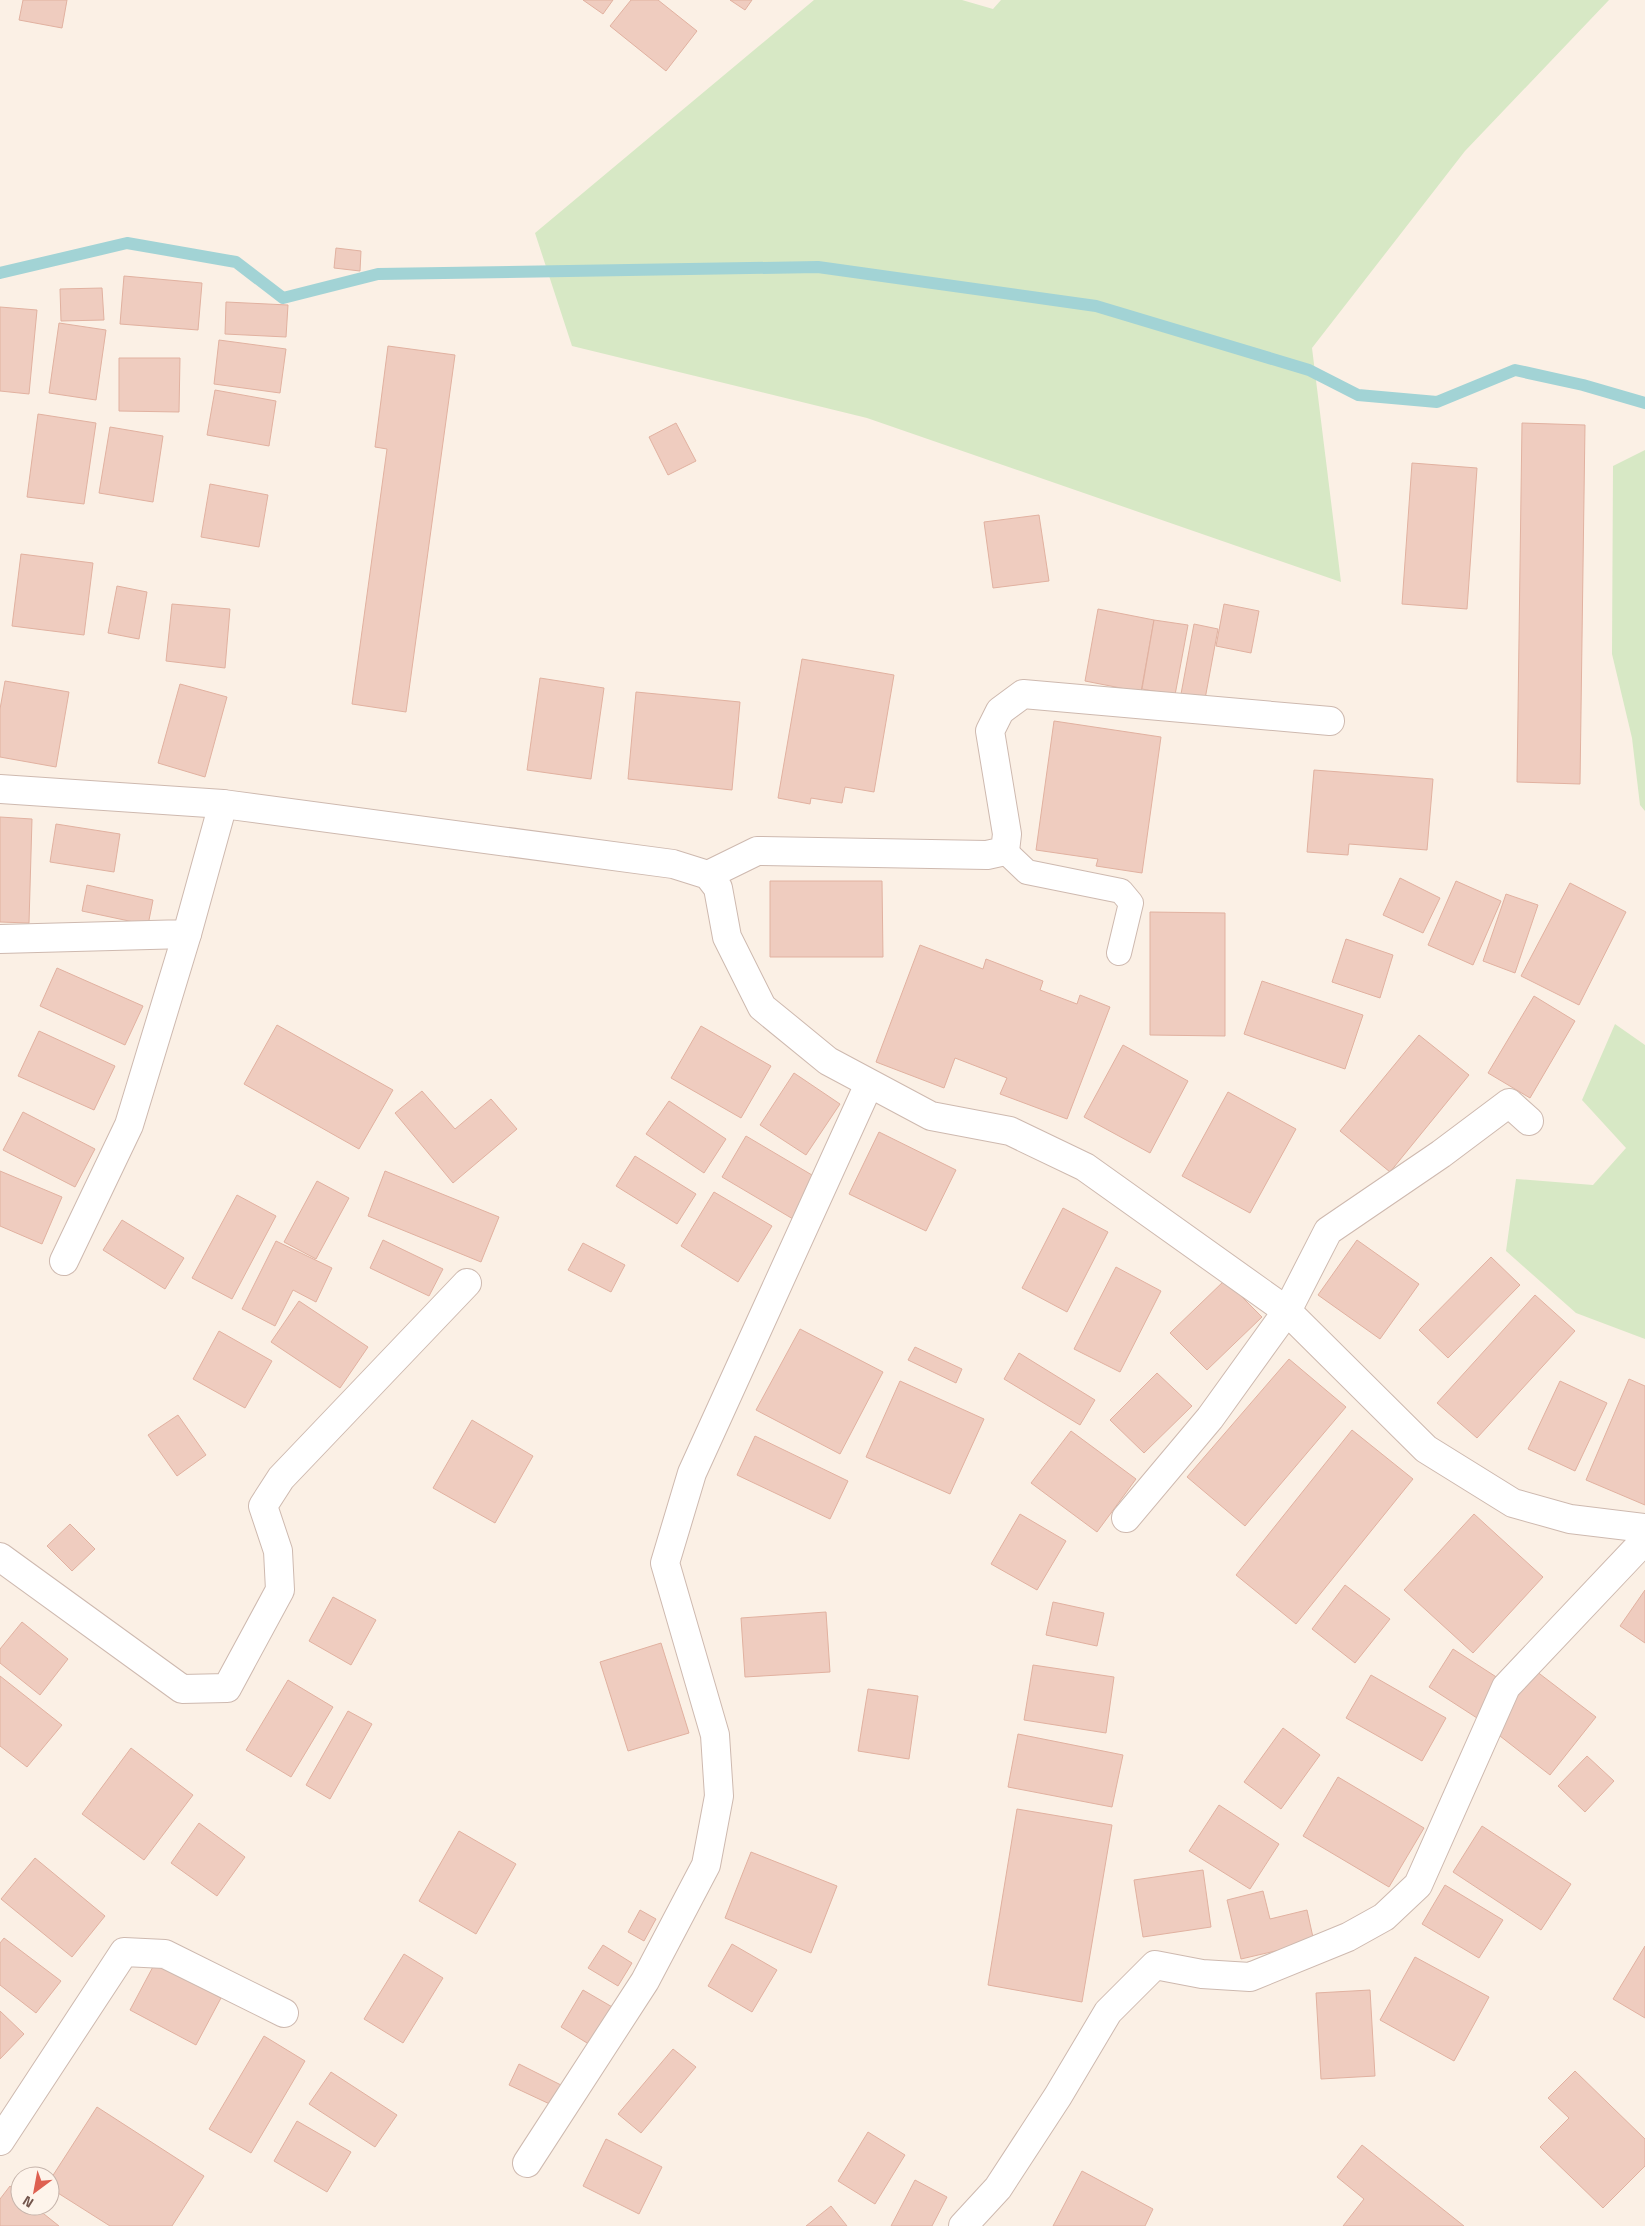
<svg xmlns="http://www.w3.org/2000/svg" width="1645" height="2226" viewBox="0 0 1645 2226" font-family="'Titillium Web',sans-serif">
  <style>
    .green { fill: #d7e8c5 }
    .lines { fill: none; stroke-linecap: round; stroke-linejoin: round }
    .stream { stroke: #a2d3d5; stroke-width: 12 }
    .building { fill: #efccbf; stroke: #e1b1a0 }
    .lane-casing { stroke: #ceb9af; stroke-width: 26 }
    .street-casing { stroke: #ceb9af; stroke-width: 30 }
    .lane { stroke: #fff; stroke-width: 24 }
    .street { stroke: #fff; stroke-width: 28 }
  </style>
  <rect width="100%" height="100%" fill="#fbf0e5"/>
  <g class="green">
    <path d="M814 0H962L993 9 1001 0H1609L1465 151 1312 348 1341 582 867 418 572 346 535 233Z"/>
    <path d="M1645 450V811L1640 805 1632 738 1612 654 1613 466Z"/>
    <path d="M1615 1024 1645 1045V1339L1576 1313 1506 1251 1516 1179 1593 1185 1626 1148 1582 1100Z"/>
  </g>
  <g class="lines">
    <path class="stream" d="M0 273 127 243 236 262 283 298 378 274 818 267 1096 306 1309 370 1358 395 1437 402 1515 370 1583 385 1645 403"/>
  </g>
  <g class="building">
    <path d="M23 0H67L62 28 19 20Z"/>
    <path d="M583 0H613L603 14Z"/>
    <path d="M631 0H658L697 31 666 71 610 26Z"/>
    <path d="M730 0H752L745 10Z"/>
    <path d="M336 248 361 251 360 271 334 268Z"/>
    <path d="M124 276 202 283 198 330 120 324Z"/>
    <path d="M102 288 104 320 61 321 60 289Z"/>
    <path d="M226 302 288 305 286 337 225 334Z"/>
    <path d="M0 307 37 310 29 394 0 391Z"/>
    <path d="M59 323 106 330 96 400 49 393Z"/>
    <path d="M219 340 286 349 280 393 214 384Z"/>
    <path d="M388 346 455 355 406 712 352 704 387 449 375 447Z"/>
    <path d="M119 358H180L179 412 119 411Z"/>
    <path d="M215 390 276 401 269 446 207 435Z"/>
    <path d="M38 414 96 423 84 504 27 497Z"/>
    <path d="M676 423 696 461 668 475 649 437Z"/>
    <path d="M1522 423 1585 425 1580 784 1517 782Z"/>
    <path d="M110 427 163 436 153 502 99 493Z"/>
    <path d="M1412 463 1477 468 1467 609 1402 604Z"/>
    <path d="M210 484 268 495 259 547 201 537Z"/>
    <path d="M1039 515 1049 581 993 588 984 522Z"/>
    <path d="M21 554 93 563 84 635 12 626Z"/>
    <path d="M117 586 147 592 139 639 108 633Z"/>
    <path d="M172 604 230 609 225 668 166 661Z"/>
    <path d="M1224 604 1259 611 1251 653 1216 646Z"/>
    <path d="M1098 609 1154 620 1141 692 1085 681Z"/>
    <path d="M1154 620 1188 625 1175 695 1142 689Z"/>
    <path d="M1194 624 1218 629 1205 699 1181 694Z"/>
    <path d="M802 659 894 675 874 792 845 787 842 803 811 798 810 804 778 798Z"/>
    <path d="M540 678 604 688 591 779 527 770Z"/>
    <path d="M5 681 69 692 56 767 0 757V709Z"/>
    <path d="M180 684 227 697 205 777 158 763Z"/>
    <path d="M636 692 740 702 732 790 628 779Z"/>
    <path d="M1054 721 1161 737 1142 873 1096 866 1098 859 1036 850Z"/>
    <path d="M1314 770 1433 779 1427 850 1349 844 1348 855 1307 852Z"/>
    <path d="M0 817 32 819 29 923 0 922Z"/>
    <path d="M56 824 120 834 114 872 50 862Z"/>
    <path d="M1400 878 1440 898 1423 933 1383 915Z"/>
    <path d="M770 881H882L883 957H770Z"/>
    <path d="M1456 881 1501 901 1473 965 1428 945Z"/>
    <path d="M1570 883 1626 912 1579 1005 1521 976Z"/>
    <path d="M87 885 153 900 148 925 82 911Z"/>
    <path d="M1506 894 1538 905 1515 973 1483 961Z"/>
    <path d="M1150 912 1225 913V1036L1150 1035Z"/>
    <path d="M1346 939 1393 955 1380 998 1332 982Z"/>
    <path d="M920 945 983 969 986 959 1043 981 1040 990 1077 1004 1080 995 1110 1007 1067 1119 1000 1094 1007 1078 955 1058 944 1088 876 1062Z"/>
    <path d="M57 968 143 1006 125 1045 40 1006Z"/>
    <path d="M1262 981 1363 1015 1345 1069 1244 1034Z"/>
    <path d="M1534 996 1575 1021 1530 1098 1488 1073Z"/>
    <path d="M277 1025 393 1090 359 1149 244 1084Z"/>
    <path d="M701 1026 771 1066 741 1118 671 1078Z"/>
    <path d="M39 1031 115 1066 94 1110 18 1076Z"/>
    <path d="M1419 1035 1469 1075 1390 1172 1340 1131Z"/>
    <path d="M1123 1045 1188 1081 1150 1153 1084 1117Z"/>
    <path d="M794 1073 840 1104 806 1155 760 1125Z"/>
    <path d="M422 1091 455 1129 491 1099 517 1129 453 1183 395 1113Z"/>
    <path d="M1228 1092 1296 1129 1250 1213 1182 1176Z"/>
    <path d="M669 1101 726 1139 704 1173 646 1134Z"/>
    <path d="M23 1112 95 1149 75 1187 3 1150Z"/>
    <path d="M879 1132 956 1170 926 1231 849 1194Z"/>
    <path d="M746 1136 817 1178 793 1219 722 1177Z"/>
    <path d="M635 1156 696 1194 677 1224 616 1186Z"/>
    <path d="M0 1171 62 1197 42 1244 0 1226Z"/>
    <path d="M385 1171 499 1217 481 1262 368 1216Z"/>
    <path d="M317 1181 349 1198 316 1259 284 1242Z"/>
    <path d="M714 1192 772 1226 738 1282 681 1246Z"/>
    <path d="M237 1195 276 1216 232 1299 192 1278Z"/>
    <path d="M1063 1208 1108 1232 1067 1312 1022 1288Z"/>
    <path d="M122 1220 184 1258 165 1289 103 1250Z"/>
    <path d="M383 1240 443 1269 429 1296 370 1268Z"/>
    <path d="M1357 1240 1419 1284 1380 1339 1318 1295Z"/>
    <path d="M276 1241 332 1268 316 1302 293 1290 275 1326 242 1309Z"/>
    <path d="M583 1243 625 1265 611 1292 568 1270Z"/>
    <path d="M1491 1257 1520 1285 1448 1358 1419 1330Z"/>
    <path d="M1116 1267 1161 1291 1120 1372 1074 1349Z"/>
    <path d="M1225 1280 1262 1317 1207 1370 1170 1333Z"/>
    <path d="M1535 1295 1575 1331 1477 1438 1437 1403Z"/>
    <path d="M299 1301 368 1347 340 1388 271 1342Z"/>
    <path d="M800 1329 883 1372 840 1454 756 1410Z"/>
    <path d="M219 1331 272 1361 245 1408 193 1379Z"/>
    <path d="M915 1347 962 1369 956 1383 908 1360Z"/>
    <path d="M1019 1353 1095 1400 1080 1425 1004 1379Z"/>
    <path d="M1289 1359 1346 1407 1245 1526 1187 1477Z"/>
    <path d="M1157 1373 1192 1406 1144 1453 1110 1420Z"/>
    <path d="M1629 1379 1645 1386V1505L1586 1480Z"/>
    <path d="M900 1381 984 1419 950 1494 866 1457Z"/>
    <path d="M1560 1381 1607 1403 1575 1471 1528 1449Z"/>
    <path d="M178 1415 206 1455 177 1476 148 1435Z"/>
    <path d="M472 1420 533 1456 495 1523 433 1488Z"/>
    <path d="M1352 1430 1413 1479 1296 1624 1236 1575Z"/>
    <path d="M1071 1431 1136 1479 1097 1532 1031 1483Z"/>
    <path d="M755 1436 848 1481 830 1519 737 1475Z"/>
    <path d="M1020 1514 1066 1541 1037 1590 991 1564Z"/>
    <path d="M1474 1514 1543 1577 1473 1653 1404 1590Z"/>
    <path d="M70 1524 95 1549 72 1571 47 1546Z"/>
    <path d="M1345 1585 1390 1619 1355 1663 1312 1629Z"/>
    <path d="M1645 1590V1643L1620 1626Z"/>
    <path d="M333 1597 376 1620 351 1665 309 1641Z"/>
    <path d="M1053 1602 1104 1613 1097 1646 1046 1635Z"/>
    <path d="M826 1612 830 1672 745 1677 741 1618Z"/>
    <path d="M22 1622 68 1659 40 1695 0 1663V1649Z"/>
    <path d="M661 1643 689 1733 628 1751 600 1662Z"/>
    <path d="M1453 1649 1501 1680 1477 1718 1429 1687Z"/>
    <path d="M1033 1665 1114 1677 1106 1733 1024 1720Z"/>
    <path d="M1536 1671 1596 1717 1550 1775 1491 1729Z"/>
    <path d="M1371 1675 1446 1718 1422 1761 1346 1718Z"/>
    <path d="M0 1676 62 1725 27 1767 0 1746Z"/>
    <path d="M288 1680 333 1707 291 1777 246 1750Z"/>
    <path d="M868 1689 918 1696 909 1759 858 1751Z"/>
    <path d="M348 1711 372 1724 330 1799 306 1785Z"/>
    <path d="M1283 1728 1320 1755 1281 1809 1244 1782Z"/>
    <path d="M1018 1734 1123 1755 1112 1807 1008 1787Z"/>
    <path d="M131 1748 193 1795 144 1860 82 1814Z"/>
    <path d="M1587 1756 1614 1781 1585 1812 1558 1786Z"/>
    <path d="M1338 1777 1424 1828 1389 1887 1303 1836Z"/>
    <path d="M1219 1805 1279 1844 1250 1889 1189 1851Z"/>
    <path d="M1017 1809 1112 1825 1082 2002 988 1985Z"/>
    <path d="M199 1823 245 1857 217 1896 171 1863Z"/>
    <path d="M1482 1826 1571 1884 1541 1930 1453 1872Z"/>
    <path d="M459 1831 516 1864 476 1934 419 1901Z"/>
    <path d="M751 1852 837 1886 811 1953 725 1918Z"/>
    <path d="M35 1858 105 1916 72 1957 1 1899Z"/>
    <path d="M1203 1870 1211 1927 1143 1937 1134 1880Z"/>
    <path d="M1445 1885 1503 1920 1479 1958 1422 1924Z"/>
    <path d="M1263 1891 1270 1919 1307 1910 1314 1942 1241 1959 1227 1900Z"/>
    <path d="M640 1910 656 1919 644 1941 628 1932Z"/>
    <path d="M4 1938 61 1981 36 2013 0 1985V1943Z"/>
    <path d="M732 1944 777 1970 752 2012 708 1986Z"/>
    <path d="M603 1945 632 1963 618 1986 588 1968Z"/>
    <path d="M1645 1946V2018L1613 1999Z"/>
    <path d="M404 1954 443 1978 403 2043 364 2019Z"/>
    <path d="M1415 1957 1489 1997 1454 2061 1380 2020Z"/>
    <path d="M155 1963 221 1998 196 2045 130 2010Z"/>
    <path d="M583 1990 614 2008 592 2046 561 2027Z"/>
    <path d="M1370 1990 1375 2076 1321 2079 1316 1993Z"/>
    <path d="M0 2011 24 2034 0 2059Z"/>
    <path d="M264 2036 305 2061 251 2153 209 2129Z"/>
    <path d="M673 2049 696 2067 641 2133 618 2114Z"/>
    <path d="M519 2064 563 2086 554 2106 509 2085Z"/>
    <path d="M1575 2071 1645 2139V2166L1603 2208 1540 2147 1569 2118 1548 2098Z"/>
    <path d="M331 2072 397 2115 375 2147 309 2104Z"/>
    <path d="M97 2107 204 2176 172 2226H110L50 2188V2180Z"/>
    <path d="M297 2121 351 2152 327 2192 274 2161Z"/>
    <path d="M868 2132 905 2155 875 2204 838 2181Z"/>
    <path d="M606 2139 662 2167 639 2214 583 2186Z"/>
    <path d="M1362 2145 1464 2226H1343L1364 2199 1337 2177Z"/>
    <path d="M1082 2171 1153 2209 1145 2226H1053Z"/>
    <path d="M915 2180 947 2197 932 2226H891Z"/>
    <path d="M10 2186 20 2195V2206H34L59 2226H0V2199Z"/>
    <path d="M831 2206 847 2226H806Z"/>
  </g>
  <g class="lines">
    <g class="lane-casing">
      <path id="lane" d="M1005 851 1027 872 1121 891 1131 903 1119 953"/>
    </g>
    <g class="street-casing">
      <g id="street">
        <path d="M0 789 223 804 673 864 708 875 718 888 727 937 762 1007 828 1061 931 1116 1010 1131 1085 1167 1287 1311 1426 1449 1513 1503 1570 1519 1645 1528"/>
        <path d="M708 875 757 851 987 855 1005 851 1007 834 990 731 1000 711 1023 694 1330 721"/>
        <path d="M0 939 187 934 223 804"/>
        <path d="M64 1261 129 1125 187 934"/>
        <path d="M1126 1518 1210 1418 1287 1311 1328 1231 1441 1154 1509 1103 1529 1121"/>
        <path d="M0 1557 182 1689 227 1688 280 1590 278 1551 263 1506 281 1478 467 1283"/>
        <path d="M0 2141 124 1952 165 1954 284 2013"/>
        <path d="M527 2163 645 1981 706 1865 719 1796 715 1735 665 1563 692 1473 869 1084"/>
        <path d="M963 2226 998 2188 1058 2096 1108 2012 1155 1965 1202 1974 1250 1977 1348 1937 1384 1917 1418 1885 1506 1687 1645 1540"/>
      </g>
    </g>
    <use href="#lane" class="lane"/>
    <use href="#street" class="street"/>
  </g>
  <g transform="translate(35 2191) rotate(212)"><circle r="24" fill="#fef4eb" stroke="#c6b4ab"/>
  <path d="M0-4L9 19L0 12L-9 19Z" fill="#de6051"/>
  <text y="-8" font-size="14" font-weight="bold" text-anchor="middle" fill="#73554c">N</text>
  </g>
</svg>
